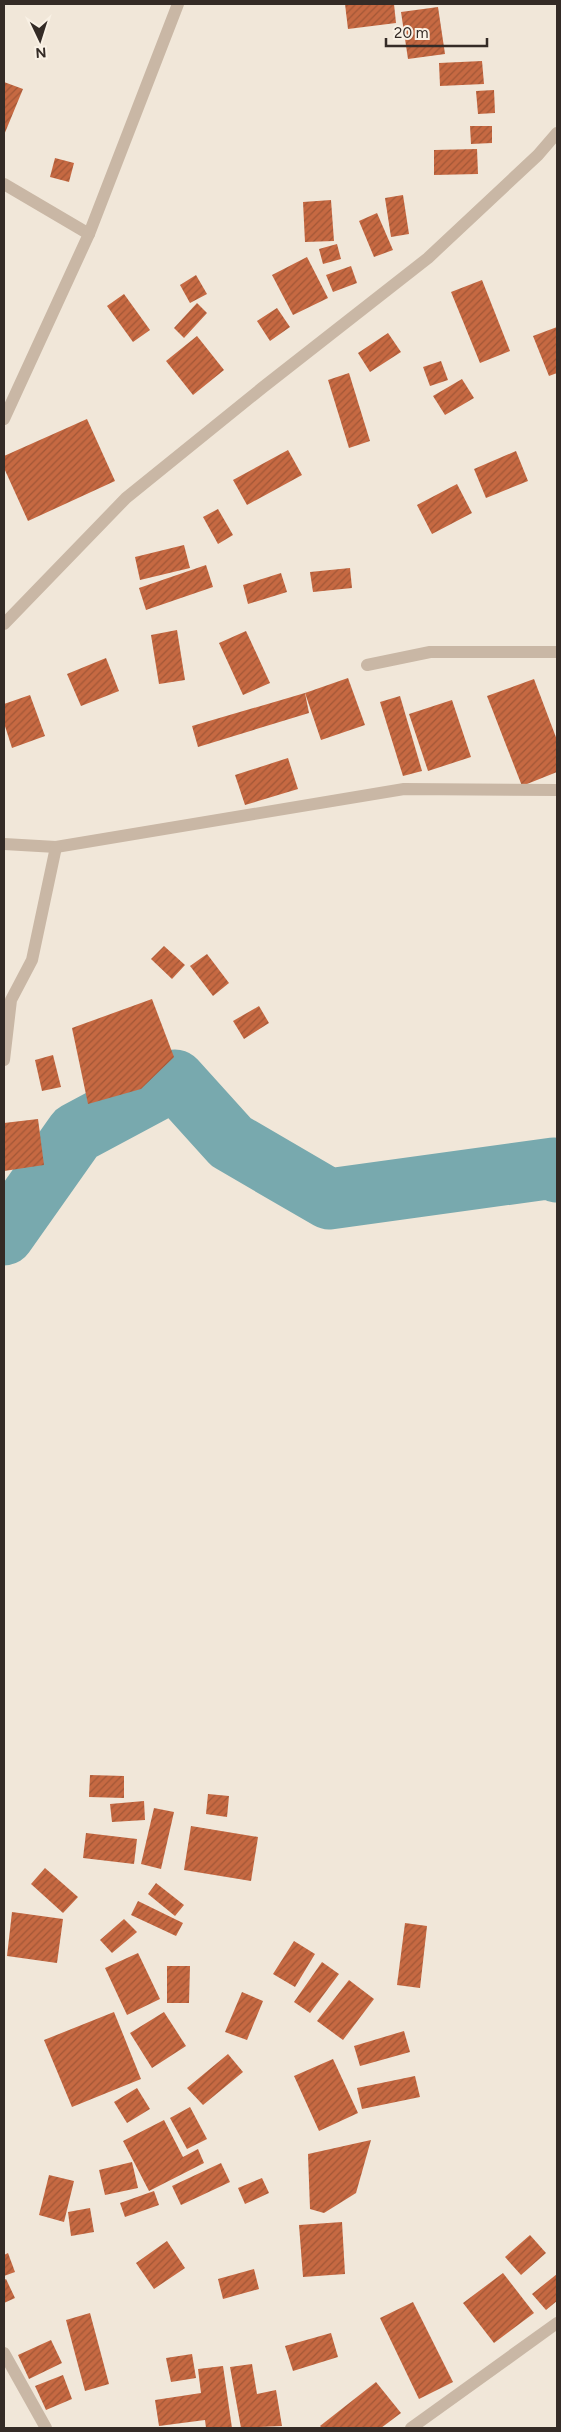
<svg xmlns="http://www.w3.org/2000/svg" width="561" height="2432" viewBox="0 0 561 2432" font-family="Figtree,sans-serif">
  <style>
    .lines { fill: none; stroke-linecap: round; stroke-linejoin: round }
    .river { stroke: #78a9ae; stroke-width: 61 }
    .building { fill: url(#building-hatch) }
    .minor { stroke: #c9b7a5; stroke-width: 12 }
    .tertiary { stroke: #c9b7a5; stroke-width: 12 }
  </style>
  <defs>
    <pattern id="building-hatch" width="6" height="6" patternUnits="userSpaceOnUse" patternTransform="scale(1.25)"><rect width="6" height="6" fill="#c66942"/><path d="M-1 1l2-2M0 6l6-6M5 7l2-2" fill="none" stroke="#a25737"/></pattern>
  </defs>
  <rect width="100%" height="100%" fill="#f1e7d9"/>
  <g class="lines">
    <path class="river" d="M4 1235 76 1133 175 1080 231 1142 329 1199 554 1168 557 1172"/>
  </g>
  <g class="building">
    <path d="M345 4H394L396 23 348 29Z"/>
    <path d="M438 7 445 54 408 59 401 12Z"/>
    <path d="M482 61 484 84 440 86 439 63Z"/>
    <path d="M4 82 23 89 4 135Z"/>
    <path d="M494 90 495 113 478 114 476 91Z"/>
    <path d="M470 126H492V143L471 144Z"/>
    <path d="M477 149 478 174 434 175V150Z"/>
    <path d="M55 158 74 163 69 182 50 177Z"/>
    <path d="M403 195 409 234 391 237 385 198Z"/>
    <path d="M331 200 334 241 305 242 303 202Z"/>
    <path d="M377 213 393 250 374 257 359 221Z"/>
    <path d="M337 244 341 259 323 264 319 249Z"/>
    <path d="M307 257 328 298 293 315 272 275Z"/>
    <path d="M351 266 357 283 333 292 326 275Z"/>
    <path d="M196 275 207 294 190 303 180 285Z"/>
    <path d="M482 280 510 351 480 363 451 292Z"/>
    <path d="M124 294 150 330 133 342 107 306Z"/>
    <path d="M197 303 207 313 184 338 174 328Z"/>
    <path d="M277 308 290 327 270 341 257 321Z"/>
    <path d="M557 327V373L549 376 533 336Z"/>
    <path d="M388 333 401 352 370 372 358 353Z"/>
    <path d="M197 336 224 370 193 395 166 361Z"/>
    <path d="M441 361 448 380 430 386 423 367Z"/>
    <path d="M349 373 370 441 349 448 328 380Z"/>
    <path d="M462 379 474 398 445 415 433 396Z"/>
    <path d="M87 419 115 481 28 521 4 468V456Z"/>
    <path d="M288 450 302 475 247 505 233 480Z"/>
    <path d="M516 451 528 481 486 498 474 469Z"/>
    <path d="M457 484 472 513 432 534 417 505Z"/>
    <path d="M218 509 233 535 218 544 203 517Z"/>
    <path d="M184 545 190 568 140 580 135 557Z"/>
    <path d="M206 565 213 587 146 610 139 588Z"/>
    <path d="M350 568 352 588 313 592 310 572Z"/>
    <path d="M281 573 287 592 248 604 243 585Z"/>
    <path d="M177 630 185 680 159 684 151 635Z"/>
    <path d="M246 631 270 683 243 695 219 643Z"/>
    <path d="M106 658 119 691 81 706 67 674Z"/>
    <path d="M348 678 365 725 321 740 305 693Z"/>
    <path d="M534 679 557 740V772L522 786 487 696Z"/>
    <path d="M305 693 309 713 198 747 192 726Z"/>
    <path d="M30 695 45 736 12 748 4 723V704Z"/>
    <path d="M400 696 422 771 403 776 380 702Z"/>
    <path d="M452 700 471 757 428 771 409 714Z"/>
    <path d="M288 758 298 789 245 805 235 775Z"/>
    <path d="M164 946 185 965 172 979 151 959Z"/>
    <path d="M207 954 229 983 213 996 190 966Z"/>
    <path d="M152 999 174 1057 141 1089 88 1104 72 1028Z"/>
    <path d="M259 1006 269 1023 244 1039 233 1021Z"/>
    <path d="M53 1055 61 1087 42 1091 35 1060Z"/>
    <path d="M38 1119 44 1165 4 1171V1123Z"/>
    <path d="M90 1775 124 1776V1798L89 1797Z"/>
    <path d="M208 1794 229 1796 227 1817 206 1814Z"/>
    <path d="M144 1801 145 1820 112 1822 110 1804Z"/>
    <path d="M154 1808 174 1812 161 1869 141 1864Z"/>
    <path d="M191 1826 258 1837 251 1881 184 1870Z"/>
    <path d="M86 1833 137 1839 134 1864 83 1858Z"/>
    <path d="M45 1868 78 1897 63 1913 31 1884Z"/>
    <path d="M156 1883 184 1905 175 1916 148 1894Z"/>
    <path d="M138 1901 183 1923 176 1936 131 1915Z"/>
    <path d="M12 1912 63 1919 57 1963 7 1956Z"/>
    <path d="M124 1919 137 1932 112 1953 100 1940Z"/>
    <path d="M405 1923 427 1926 420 1988 397 1985Z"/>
    <path d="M294 1941 315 1954 295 1987 273 1974Z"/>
    <path d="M138 1953 160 1999 127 2015 105 1968Z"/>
    <path d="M322 1962 339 1974 310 2013 294 2002Z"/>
    <path d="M167 1966H190L189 2003H167Z"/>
    <path d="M349 1980 374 1999 343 2040 317 2021Z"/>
    <path d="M242 1992 263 2001 247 2040 225 2032Z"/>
    <path d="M114 2012 141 2079 72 2107 44 2040Z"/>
    <path d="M164 2012 186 2046 152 2068 130 2033Z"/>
    <path d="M404 2031 410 2052 360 2066 354 2046Z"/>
    <path d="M228 2054 243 2072 203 2105 187 2088Z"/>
    <path d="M333 2059 358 2113 319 2131 294 2076Z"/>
    <path d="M415 2076 420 2097 362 2109 357 2088Z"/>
    <path d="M137 2088 150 2109 127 2123 114 2102Z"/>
    <path d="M190 2107 207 2139 187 2149 170 2118Z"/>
    <path d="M164 2120 183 2157 198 2149 204 2163 149 2191 123 2141Z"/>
    <path d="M371 2140 356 2193 324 2213 310 2209 308 2154Z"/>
    <path d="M132 2162 138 2188 105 2195 99 2170Z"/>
    <path d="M221 2163 230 2182 181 2205 172 2186Z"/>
    <path d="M49 2175 74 2181 64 2222 39 2215Z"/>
    <path d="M262 2178 269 2193 245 2204 238 2188Z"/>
    <path d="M154 2191 159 2205 125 2217 120 2203Z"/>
    <path d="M90 2208 94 2232 71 2236 68 2212Z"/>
    <path d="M342 2222 345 2274 303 2277 299 2225Z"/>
    <path d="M530 2235 546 2253 521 2275 505 2257Z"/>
    <path d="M167 2241 185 2268 154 2289 136 2263Z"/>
    <path d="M8 2253 15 2272 4 2276V2255Z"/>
    <path d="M254 2269 259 2289 223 2299 218 2279Z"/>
    <path d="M503 2273 534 2313 494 2343 463 2303Z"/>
    <path d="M557 2274V2301L546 2310 532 2294Z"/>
    <path d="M6 2279 15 2298 4 2303V2280Z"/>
    <path d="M413 2302 453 2382 419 2399 380 2318Z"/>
    <path d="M90 2313 109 2384 85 2391 66 2320Z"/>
    <path d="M331 2333 338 2357 293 2371 285 2346Z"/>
    <path d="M51 2340 62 2363 29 2379 18 2355Z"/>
    <path d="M192 2354 196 2378 171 2382 166 2358Z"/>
    <path d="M252 2364 257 2394 276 2390 282 2426 241 2428 230 2367Z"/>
    <path d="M223 2366 232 2428H206L205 2420 159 2426 155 2400 201 2393 198 2369Z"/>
    <path d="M63 2375 72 2399 46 2410 35 2386Z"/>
    <path d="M376 2382 401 2413 381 2428H322L320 2426Z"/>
  </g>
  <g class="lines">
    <g class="minor">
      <path d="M4 184 89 234"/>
      <path d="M4 624 126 498 262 388 428 258 538 155 557 133"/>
      <path d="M367 665 430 652H557"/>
      <path d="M4 844 56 847 404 789 557 790"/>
      <path d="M4 1060 11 1000 32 960 56 847"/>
      <path d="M4 2353 46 2428"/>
      <path d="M411 2428 557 2323"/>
    </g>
    <path class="tertiary" d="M4 419 89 234 178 4"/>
  </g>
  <rect width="561" height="2432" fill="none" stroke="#342b26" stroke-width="10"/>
  <g transform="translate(40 40) rotate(176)" stroke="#f9f1e5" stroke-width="4" paint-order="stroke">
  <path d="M0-4L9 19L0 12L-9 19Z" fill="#342b26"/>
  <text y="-8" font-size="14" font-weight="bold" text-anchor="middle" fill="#342b26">N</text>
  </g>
  <path d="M386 38v8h101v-8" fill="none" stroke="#342b26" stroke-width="2.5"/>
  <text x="394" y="38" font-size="15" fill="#342b26" stroke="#f9f1e5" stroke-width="4" paint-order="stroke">20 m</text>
</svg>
